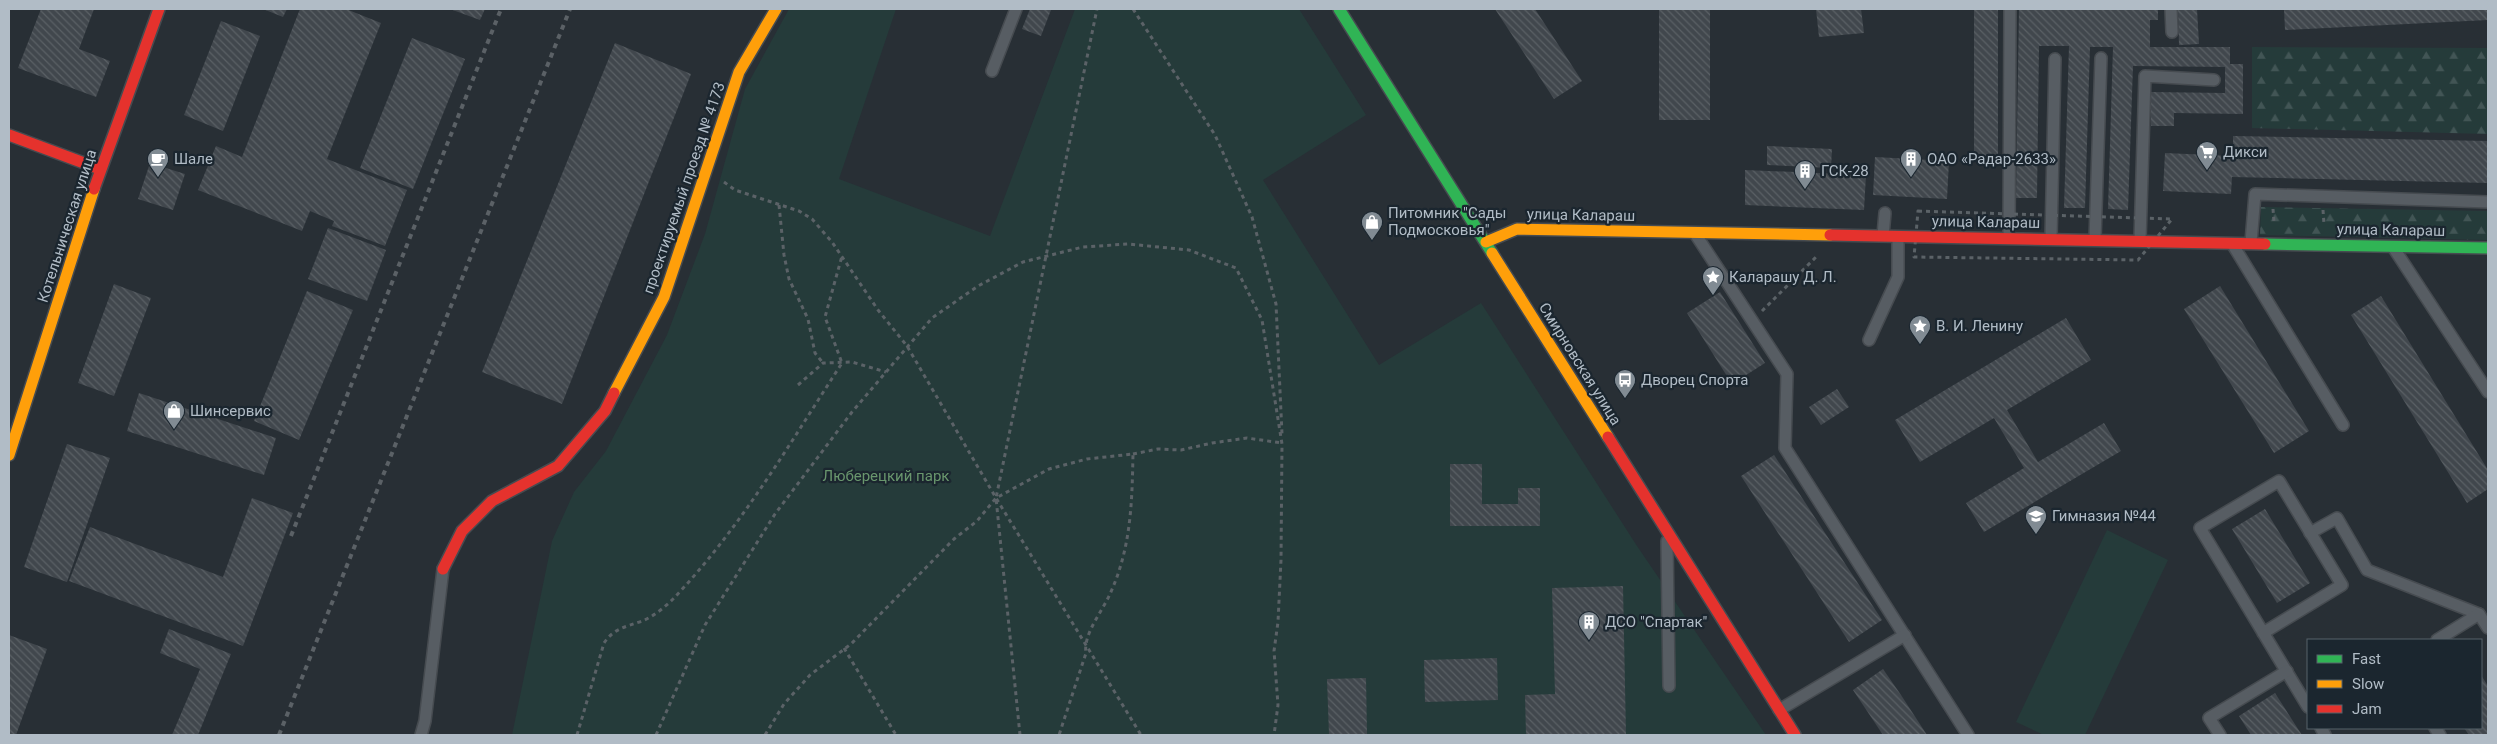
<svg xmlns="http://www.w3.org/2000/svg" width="2497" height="744" viewBox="0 0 2497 744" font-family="Roboto,sans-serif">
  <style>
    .forest { fill: url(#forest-firs) }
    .park { fill: #253b3a }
    .building { fill: url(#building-back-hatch) }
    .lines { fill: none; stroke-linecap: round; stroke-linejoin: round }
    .lane-casing { stroke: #464b50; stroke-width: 14 }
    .fast-casing { stroke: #464b50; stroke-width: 14 }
    .slow-casing { stroke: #464b50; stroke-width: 14 }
    .jam-casing { stroke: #464b50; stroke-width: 14 }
    .path { stroke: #5b6267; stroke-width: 3; stroke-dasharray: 4 4; stroke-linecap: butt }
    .lane { stroke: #575d63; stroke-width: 11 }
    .fast { stroke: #30b455; stroke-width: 11 }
    .slow { stroke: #ff9f0a; stroke-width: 11 }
    .jam { stroke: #e5322d; stroke-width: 11 }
    .rail { stroke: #5b6166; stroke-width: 4; stroke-dasharray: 5 5; stroke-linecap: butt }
    .labels { text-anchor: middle; stroke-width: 4.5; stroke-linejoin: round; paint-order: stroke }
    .poi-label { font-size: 15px; fill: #b1bcc6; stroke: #1b262f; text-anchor: start }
    .street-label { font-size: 15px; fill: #b1bcc6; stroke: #1b262f }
    .park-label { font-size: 15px; fill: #69966d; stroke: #1b262f }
  </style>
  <defs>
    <pattern id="forest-firs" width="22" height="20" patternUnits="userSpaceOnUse" patternTransform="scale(1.25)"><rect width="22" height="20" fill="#253b3a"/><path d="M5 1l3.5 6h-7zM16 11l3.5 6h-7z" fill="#425555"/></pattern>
    <pattern id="building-back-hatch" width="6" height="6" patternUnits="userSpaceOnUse" patternTransform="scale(1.25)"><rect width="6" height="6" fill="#41474d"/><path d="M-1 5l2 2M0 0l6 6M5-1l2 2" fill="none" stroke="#5a6065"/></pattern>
  </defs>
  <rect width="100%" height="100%" fill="#282f35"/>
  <g class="forest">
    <path d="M2252 47 2488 48V134L2252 128Z"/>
    <path d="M2261 207 2488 211V240L2260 235Z"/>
  </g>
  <g class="park">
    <path d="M789 9H896L839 179 990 236 1075 9H1299L1366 115 1263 180 1379 365 1481 303 1637 546 1766 735H512L552 541 574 492 606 451 667 335 705 234 745 89Z"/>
    <path d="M2107 530 2168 560 2085 735H2044L2016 722Z"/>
  </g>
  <g class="building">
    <path d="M41 9H94L79 49 110 61 96 97 18 68Z"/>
    <path d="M263 9H287L283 17Z"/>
    <path d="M300 9H346L381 23 327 159 407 190 385 246 332 226 334 221 310 211 302 231 198 190 216 146 242 157Z"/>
    <path d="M450 9H485L480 20Z"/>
    <path d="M1030 9 1051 10 1041 36 1022 29Z"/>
    <path d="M1495 9H1535L1582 81 1554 99Z"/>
    <rect x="1659" y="9" width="51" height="111"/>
    <path d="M1816 9H1861L1864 33 1819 37Z"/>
    <path d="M1974 9H1998V162L1974 161Z"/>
    <path d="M2019 9H2158V20H2150V47H2230V64H2243V114L2174 113V126H2151V92L2225 93V67L2133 66 2128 210 2108 209 2113 47H2090L2085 208H2064L2069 46H2039L2037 198H2016Z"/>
    <path d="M2178 9H2197L2199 44 2179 45Z"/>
    <path d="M2284 9H2488V20L2285 30Z"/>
    <path d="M221 21 260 36 223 131 184 115Z"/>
    <path d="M412 38 465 59 413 189 360 168Z"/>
    <path d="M615 43 691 74 562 404 482 372Z"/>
    <path d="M2233 136 2488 141V183L2232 177 2231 194 2163 191 2165 153 2233 156Z"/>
    <path d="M1767 146 1832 149 1831 168 1767 165Z"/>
    <path d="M1875 157 1949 161 1947 199 1873 195Z"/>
    <path d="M150 163 185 174 173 210 138 199Z"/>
    <path d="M1745 170 1866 175 1864 210 1745 205Z"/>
    <path d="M328 228 386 250 367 301 308 279Z"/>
    <path d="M114 284 151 298 114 396 78 383Z"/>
    <path d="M2220 286 2309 431 2274 453 2184 309Z"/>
    <path d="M307 291 353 310 299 440 254 421Z"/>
    <path d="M1720 292 1765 363 1732 384 1687 313Z"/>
    <path d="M2381 296 2488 470V489L2467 503 2351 315Z"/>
    <path d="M2066 318 2091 360 2007 410 2038 462 2104 423 2121 451 1984 532 1966 503 2024 468 1994 418 1920 462 1895 420Z"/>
    <path d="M1837 389 1849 407 1821 425 1809 407Z"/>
    <path d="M139 393 276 438 264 475 127 431Z"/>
    <path d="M67 444 110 458 67 582 24 567Z"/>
    <path d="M1774 455 1882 620 1849 642 1741 476Z"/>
    <path d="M1450 464H1482V504H1518V488H1540V526H1450Z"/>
    <path d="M252 498 293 513 243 646 69 581 90 527 223 577Z"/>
    <path d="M2265 509 2310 583 2277 603 2232 529Z"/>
    <path d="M1623 586 1626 735H1526L1525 695 1555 694 1552 588Z"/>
    <path d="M169 629 231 654 198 735H172L200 669 160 653Z"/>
    <path d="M9 635 47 649 16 735H9Z"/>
    <path d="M1497 658 1498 700 1425 702 1424 660Z"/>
    <path d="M1883 669 1901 695 1927 735H1883L1853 690Z"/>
    <path d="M2481 675 2488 686V735H2469L2464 728H2481Z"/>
    <path d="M1366 678 1367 734 1329 735 1327 679Z"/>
    <path d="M2275 693 2298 729 2302 735H2251L2239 716Z"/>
  </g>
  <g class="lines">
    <g class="lane-casing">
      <g id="lane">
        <path d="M2171 9 2172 32"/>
        <path d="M992 71 1016 9"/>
        <path d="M1696 235 1787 374 1785 448 1968 735"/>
        <path d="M1883 235 1885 213"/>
        <path d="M2009 237 2010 9"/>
        <path d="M2051 238 2055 59"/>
        <path d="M2095 239 2101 58"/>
        <path d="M2140 240 2145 76 2214 80"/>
        <path d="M2251 242 2255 194 2488 202"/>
        <path d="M2233 245 2343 425"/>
        <path d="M2393 247 2488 392"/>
        <path d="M1869 340 1898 277V237"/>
        <path d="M2310 533 2337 518 2367 570 2479 614 2488 628"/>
        <path d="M1667 541 1669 686"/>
        <path d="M2263 633 2342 585 2279 481 2200 528 2308 707"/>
        <path d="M2437 640 2479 614"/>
        <path d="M1779 710 1905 635"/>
        <path d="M2321 728 2325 735"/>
        <path d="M2435 728 2440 735"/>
        <path d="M421 735 425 721 443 569"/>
        <path d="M2220 735 2209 718 2287 671"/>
      </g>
    </g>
    <g class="fast-casing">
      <g id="fast">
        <path d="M1339 9 1492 253"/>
        <path d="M2265 244 2488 248"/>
      </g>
    </g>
    <g class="slow-casing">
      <g id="slow">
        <path d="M1486 242 1517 229 1830 235"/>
        <path d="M1492 253 1608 437"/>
        <path d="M614 393 664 297 739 72 776 9"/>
        <path d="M9 455 94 189"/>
      </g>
    </g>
    <g class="jam-casing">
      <g id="jam">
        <path d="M9 135 100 169"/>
        <path d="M94 189 159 9"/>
        <path d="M1830 235 2265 244"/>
        <path d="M1608 437 1795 735"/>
        <path d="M443 569 462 531 492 501 558 466 605 411 614 393"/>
      </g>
    </g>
    <g class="path">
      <path d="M1133 9 1215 135 1252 217 1276 304 1282 434"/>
      <path d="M724 182 735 190 799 211 812 219 832 242 878 310 907 346 996 498 1141 735"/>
      <path d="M779 205 784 255 789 279 808 319 815 353 823 363"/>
      <path d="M2273 209 2274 222"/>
      <path d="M2323 210 2324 224"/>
      <path d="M1918 211 2140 218 2172 219 2138 260 1914 257Z"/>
      <path d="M1762 311 1816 257"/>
      <path d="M798 385 823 363 852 362 886 372"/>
      <path d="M1133 454 1158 449 1181 450 1212 443 1247 438 1282 443"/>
      <path d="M844 648 896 735"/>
      <path d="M577 735 604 643C614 628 626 627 642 621 653 617 665 607 673 599 740 529 790 443 842 363L825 317 842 256"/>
      <path d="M656 735 705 625 775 514 852 412 932 318 978 286 1023 262 1083 247 1128 244 1189 250 1236 268 1262 320 1282 444 1281 560 1278 622 1274 651 1278 705 1274 735"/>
      <path d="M765 735 784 704 810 675 851 644 954 539 977 521 996 498 1049 469 1087 459 1133 454C1132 504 1131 548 1110 594 1102 612 1083 634 1086 653L1059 735"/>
      <path d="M1020 735 996 498 1097 9"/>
    </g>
    <use href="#lane" class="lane"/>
    <use href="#fast" class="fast"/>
    <use href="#slow" class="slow"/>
    <use href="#jam" class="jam"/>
    <g class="rail">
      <path d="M291 536 501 9"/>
      <path d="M279 735 570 9"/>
    </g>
  </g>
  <defs>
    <g id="supermarket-pin" transform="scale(1.125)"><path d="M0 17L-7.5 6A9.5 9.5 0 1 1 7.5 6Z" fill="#818b93" stroke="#1b262f"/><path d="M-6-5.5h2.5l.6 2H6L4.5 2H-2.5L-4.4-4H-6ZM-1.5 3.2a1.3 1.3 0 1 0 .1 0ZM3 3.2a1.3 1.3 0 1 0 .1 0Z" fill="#fff"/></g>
    <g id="cafe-pin" transform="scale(1.125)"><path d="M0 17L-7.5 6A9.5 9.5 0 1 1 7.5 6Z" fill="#818b93" stroke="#1b262f"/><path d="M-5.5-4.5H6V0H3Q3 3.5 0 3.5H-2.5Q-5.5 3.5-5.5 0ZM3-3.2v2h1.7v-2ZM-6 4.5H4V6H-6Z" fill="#fff"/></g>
    <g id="building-pin" transform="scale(1.125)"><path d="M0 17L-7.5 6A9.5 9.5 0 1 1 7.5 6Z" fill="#818b93" stroke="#1b262f"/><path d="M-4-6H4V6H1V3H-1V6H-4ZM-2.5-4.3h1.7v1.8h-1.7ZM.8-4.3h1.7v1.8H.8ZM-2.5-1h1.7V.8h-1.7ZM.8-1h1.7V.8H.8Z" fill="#fff"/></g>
    <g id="shop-pin" transform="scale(1.125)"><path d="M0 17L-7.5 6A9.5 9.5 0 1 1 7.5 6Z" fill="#818b93" stroke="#1b262f"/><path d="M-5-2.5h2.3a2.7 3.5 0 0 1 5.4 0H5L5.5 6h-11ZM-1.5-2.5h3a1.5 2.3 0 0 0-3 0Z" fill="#fff"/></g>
    <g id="sight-pin" transform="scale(1.125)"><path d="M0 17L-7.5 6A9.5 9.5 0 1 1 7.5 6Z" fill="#818b93" stroke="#1b262f"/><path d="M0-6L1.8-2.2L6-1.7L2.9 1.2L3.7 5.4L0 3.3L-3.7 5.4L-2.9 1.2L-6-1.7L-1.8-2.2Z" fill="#fff"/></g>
    <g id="bus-pin" transform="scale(1.125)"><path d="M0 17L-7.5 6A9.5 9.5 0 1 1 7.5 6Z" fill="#818b93" stroke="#1b262f"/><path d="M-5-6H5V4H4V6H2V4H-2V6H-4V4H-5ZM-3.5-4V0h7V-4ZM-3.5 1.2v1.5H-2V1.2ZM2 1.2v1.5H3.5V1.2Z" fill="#fff"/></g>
    <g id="school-pin" transform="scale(1.125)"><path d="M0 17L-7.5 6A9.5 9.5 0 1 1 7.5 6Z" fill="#818b93" stroke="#1b262f"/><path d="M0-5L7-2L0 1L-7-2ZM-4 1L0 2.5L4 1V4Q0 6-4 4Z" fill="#fff"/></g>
  </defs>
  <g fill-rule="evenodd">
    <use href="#supermarket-pin" x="2207" y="152"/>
    <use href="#cafe-pin" x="158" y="159"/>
    <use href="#building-pin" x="1911" y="159"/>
    <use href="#building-pin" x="1805" y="171"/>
    <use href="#shop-pin" x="1372" y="222"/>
    <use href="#sight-pin" x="1713" y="277"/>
    <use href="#sight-pin" x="1920" y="326"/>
    <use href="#bus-pin" x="1625" y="380"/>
    <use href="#shop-pin" x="174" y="411"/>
    <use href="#school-pin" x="2036" y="516"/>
    <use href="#building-pin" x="1589" y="622"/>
  </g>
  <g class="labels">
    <g class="poi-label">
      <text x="2223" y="157">Дикси</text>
      <text x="174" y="164">Шале</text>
      <text x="1927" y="164">ОАО «Радар-2633»</text>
      <text x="1821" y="176">ГСК-28</text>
      <text x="1388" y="218">Питомник "Сады<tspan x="1388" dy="17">Подмосковья"</tspan></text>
      <text x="1729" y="282">Каларашу Д. Л.</text>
      <text x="1936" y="331">В. И. Ленину</text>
      <text x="1641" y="385">Дворец Спорта</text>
      <text x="190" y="416">Шинсервис</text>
      <text x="2052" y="521">Гимназия №44</text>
      <text x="1605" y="627">ДСО "Спартак"</text>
    </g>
    <g class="street-label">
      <text transform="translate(684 188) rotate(-71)" y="5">проектируемый проезд № 4173</text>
      <text transform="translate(1581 215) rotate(1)" y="5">улица Калараш</text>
      <text transform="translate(1986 222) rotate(1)" y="5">улица Калараш</text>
      <text transform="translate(67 226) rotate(-72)" y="5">Котельническая улица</text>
      <text transform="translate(2391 230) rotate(1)" y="5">улица Калараш</text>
      <text transform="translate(1580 364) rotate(58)" y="5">Смирновская улица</text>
    </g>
    <g class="park-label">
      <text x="886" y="481">Люберецкий парк</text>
    </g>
  </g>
  <rect width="2497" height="744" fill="none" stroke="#b1bcc6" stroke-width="20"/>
  <rect x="2307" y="639" width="175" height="90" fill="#1b262f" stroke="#57626b"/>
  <rect x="2317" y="655" width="25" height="8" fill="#30b455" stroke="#57626b"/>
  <text x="2352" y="664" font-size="15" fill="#b1bcc6">Fast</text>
  <rect x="2317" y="680" width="25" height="8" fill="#ff9f0a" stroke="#57626b"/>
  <text x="2352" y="689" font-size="15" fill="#b1bcc6">Slow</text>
  <rect x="2317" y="705" width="25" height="8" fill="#e5322d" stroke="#57626b"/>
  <text x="2352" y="714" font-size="15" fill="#b1bcc6">Jam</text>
</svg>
